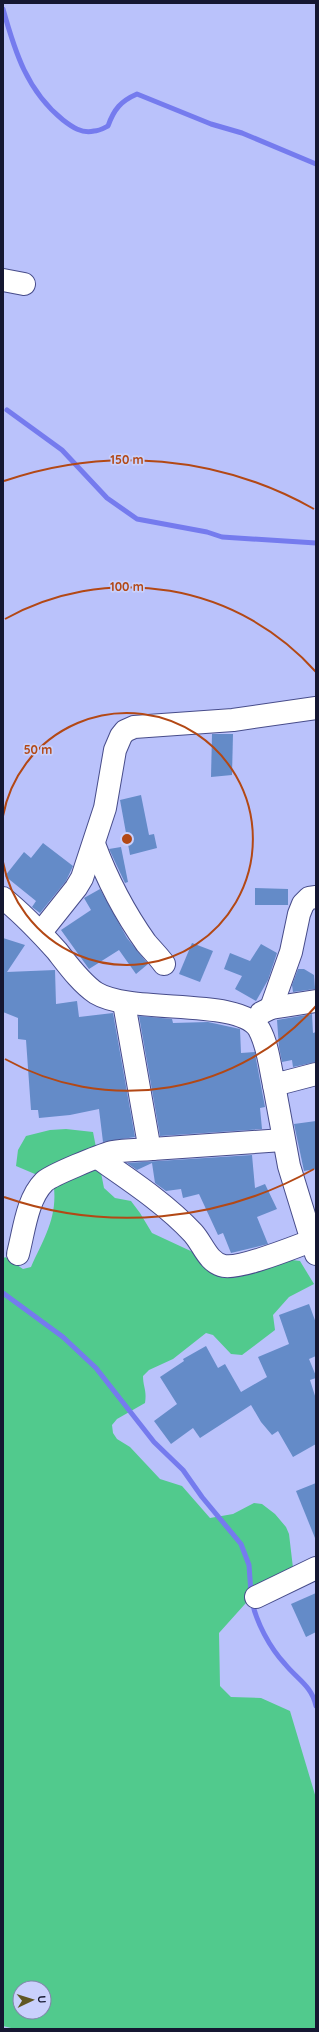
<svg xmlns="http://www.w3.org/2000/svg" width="319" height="2032" viewBox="0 0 319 2032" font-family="Quicksand,sans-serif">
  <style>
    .green { fill: #51ca8d; fill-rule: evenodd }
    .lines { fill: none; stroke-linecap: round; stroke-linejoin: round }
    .stream { stroke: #757bee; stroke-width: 5 }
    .building { fill: #648bc8 }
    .minor-casing { stroke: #474c8a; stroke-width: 24 }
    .minor { stroke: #fff; stroke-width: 22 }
    .ring { fill: none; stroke: #b34815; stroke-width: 2 }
    .centre { fill: #b34815; stroke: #c9d0fc; stroke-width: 2 }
    .ring-label { font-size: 12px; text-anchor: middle; font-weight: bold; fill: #b34815; stroke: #c9d0fc; stroke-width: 3.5; stroke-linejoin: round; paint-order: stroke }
  </style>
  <rect width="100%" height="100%" fill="#bac2fb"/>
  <path class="green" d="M66 1129 93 1132 104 1188 115 1198 131 1201 140 1213 152 1233 195 1253 211 1269 223 1278 240 1277 269 1263 292 1260 300 1261 314 1284 289 1297 273 1315 275 1330 242 1355 231 1354 213 1335 206 1333 173 1359 149 1370 143 1376C143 1387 147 1390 145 1403L117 1419 112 1425 113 1433 117 1439 130 1447 160 1479 182 1486 210 1518 233 1514 254 1503 262 1504 275 1514 286 1527 289 1534 293 1568 262 1585 219 1633 220 1686 231 1697 261 1698 290 1711 316 1798V2029H15L3 2026V1259L5 1257 23 1269 31 1267C43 1240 57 1219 54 1188L42 1177 16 1166 18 1150 26 1136 50 1130ZM20 1988H44V2012H20Z"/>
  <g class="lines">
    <g class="stream">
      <path d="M3 9C15 52 27 91 63 120 72 127 82 134 94 131 99 131 104 128 108 126 114 109 121 101 137 94L211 124 242 133 316 164"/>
      <path d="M7 410 62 450 107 498 137 519 207 532 222 537 316 543"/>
      <path d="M3 1293 63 1337 96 1368 154 1442 183 1470 202 1497 241 1544 249 1565 251 1593"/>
      <path d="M252 1601C256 1622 270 1648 285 1664 297 1679 312 1686 316 1706"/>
    </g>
  </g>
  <g class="building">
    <path d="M212 734H233L232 775 211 777Z"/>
    <path d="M141 795 149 835 154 834 157 848 130 855 120 800Z"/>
    <path d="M43 843 73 866 66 881 40 913 32 907 36 901 5 876 24 852 31 858Z"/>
    <path d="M121 847 128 882 125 883 109 849Z"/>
    <path d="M255 888 288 889V905H255Z"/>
    <path d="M100 889 127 938 148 964 136 974 119 950 89 969 61 930 91 910 84 898Z"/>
    <path d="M3 938 25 945 7 972 55 970 56 1004 77 1001 79 1017 113 1013 135 1137 103 1142 99 1109 70 1115 39 1118 38 1110H31L26 1040 18 1039V1018L3 1012Z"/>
    <path d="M192 943 213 951 200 982 179 974Z"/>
    <path d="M261 944 277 953 268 980 256 1001 235 989 242 976 224 969 230 953 250 961Z"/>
    <path d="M298 969H304L314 975 315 989 293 992 292 985Z"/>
    <path d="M312 1014 313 1033 316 1032V1062L293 1067 292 1060 282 1062 279 1047 277 1020Z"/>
    <path d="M139 1016 172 1019 173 1023 208 1022 240 1029 241 1053 255 1052 256 1059 265 1107 260 1108 262 1129 160 1136Z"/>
    <path d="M316 1121V1169L304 1171 294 1124Z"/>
    <path d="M252 1155 255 1188 265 1184 277 1209 257 1217 268 1244 231 1253 223 1233 218 1235 199 1194 183 1198 181 1189 166 1191 155 1183 152 1163 137 1170 127 1163Z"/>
    <path d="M309 1304 316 1323V1356L309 1359 316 1376V1378L310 1380 316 1399V1444L293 1457 278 1431 272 1435 261 1422 251 1405 200 1438 193 1428 171 1444 154 1421 177 1404 160 1377 184 1361 183 1359 206 1346 218 1368 225 1364 241 1392 267 1377 258 1357 289 1344 279 1315Z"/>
    <path d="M316 1483V1538H315L296 1491Z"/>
    <path d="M316 1593V1632L306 1637 291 1604Z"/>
  </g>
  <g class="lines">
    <g class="minor-casing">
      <g id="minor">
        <path d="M3 280 24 284"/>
        <path d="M94 844C107 879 124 912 146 943 152 950 159 957 164 964"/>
        <path d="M3 898C23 914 40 932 57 951 68 965 81 983 96 993 132 1015 240 997 259 1029 268 1045 270 1067 274 1085L316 1074"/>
        <path d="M41 932 76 888 82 878 105 808 115 750 121 736 125 731 134 727 233 720 316 708"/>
        <path d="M124 1003 149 1145 152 1149 283 1140"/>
        <path d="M271 1008 291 952 299 914 303 904 309 898 316 897"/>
        <path d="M261 1013 271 1008 316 1001"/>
        <path d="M274 1085 289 1166 316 1254"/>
        <path d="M98 1158C131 1181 166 1204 193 1233 203 1244 208 1263 224 1266 241 1269 292 1248 311 1241"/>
        <path d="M18 1254C24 1231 27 1199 44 1182 51 1175 101 1155 112 1152 125 1150 139 1150 152 1149"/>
        <path d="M256 1597 316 1568"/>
      </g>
    </g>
    <use href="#minor" class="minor"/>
  </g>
  <g class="ring">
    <path d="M3 816A126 126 0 1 1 3 862"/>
    <path d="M316 1006A252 252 0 0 1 5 1059M5 619A252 252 0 0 1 316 672"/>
    <path d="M314 1169A379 379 0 0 1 4 1197M4 481A379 379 0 0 1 314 509"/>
  </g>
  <circle cx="127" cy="839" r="6" class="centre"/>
  <g class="ring-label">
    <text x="127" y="464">150 m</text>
    <text x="127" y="591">100 m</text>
    <text x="38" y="754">50 m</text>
  </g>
  <rect width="319" height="2032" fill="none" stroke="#151731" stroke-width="8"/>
  <g transform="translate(32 2000) rotate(86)"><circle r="19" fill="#c9d0fc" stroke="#8186ab"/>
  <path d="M0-3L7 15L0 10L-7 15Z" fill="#605622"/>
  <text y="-6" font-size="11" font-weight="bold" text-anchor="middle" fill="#151731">U</text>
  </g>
</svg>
